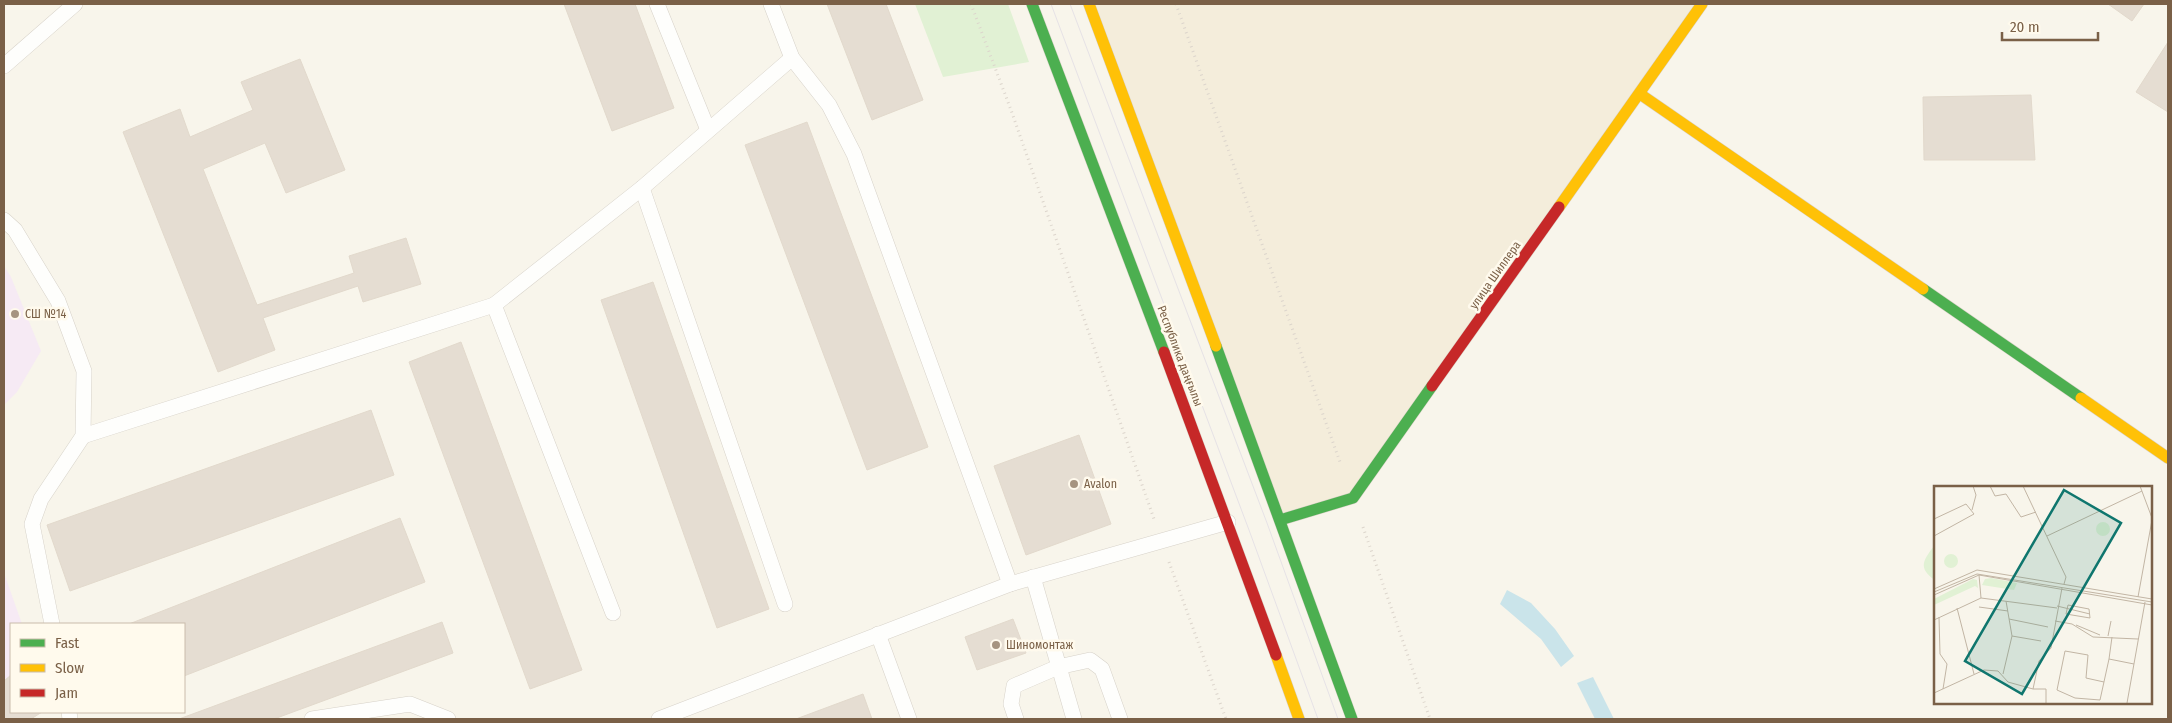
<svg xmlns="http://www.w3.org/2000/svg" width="2172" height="723" viewBox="0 0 2172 723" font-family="'Fira Sans Condensed',sans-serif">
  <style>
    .residential { fill: #f4eddb }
    .education { fill: #f6eaf4 }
    .green { fill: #e1f1d4 }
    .water { fill: #cae4ea }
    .building { fill: #e5ddd2; stroke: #e2d9cc }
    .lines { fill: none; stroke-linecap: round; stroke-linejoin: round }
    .lane-casing { stroke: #d7d2c9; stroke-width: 16 }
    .fast-casing { stroke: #d8d1c7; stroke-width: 12 }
    .slow-casing { stroke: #d8d1c7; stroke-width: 12 }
    .jam-casing { stroke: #d8d1c7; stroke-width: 12 }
    .path { stroke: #dcd5cc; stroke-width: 3; stroke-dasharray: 1 4; stroke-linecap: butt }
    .lane { stroke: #fefefc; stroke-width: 15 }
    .fast { stroke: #4caf50; stroke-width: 11 }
    .slow { stroke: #ffc107; stroke-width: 11 }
    .jam { stroke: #c62828; stroke-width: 11 }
    .tram { stroke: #e6e2e6; stroke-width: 1 }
    .poi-dot { fill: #a69480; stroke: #fffaed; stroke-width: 2 }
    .labels { text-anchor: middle; stroke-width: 5; stroke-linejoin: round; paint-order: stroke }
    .street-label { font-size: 12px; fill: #7a6047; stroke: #fffaed }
    .poi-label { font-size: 12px; fill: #7a6047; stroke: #fffaed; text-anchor: start }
    .inset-road { fill: none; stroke: #c2b5a4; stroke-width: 1 }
    .view { fill: #0f766e; fill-opacity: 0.15; stroke: #0f766e; stroke-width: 2.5 }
    .inset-edge { fill: none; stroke: #7a6047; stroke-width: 2.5 }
  </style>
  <rect width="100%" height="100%" fill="#f8f5eb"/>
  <path class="residential" d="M1089 4H1702L1353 498 1280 520Z"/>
  <g class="education">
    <path d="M4 266 11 277 41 351 17 392 4 405Z"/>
    <path d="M4 573 22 624H11V675L4 681Z"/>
  </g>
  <g class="green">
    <path d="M915 4H1008L1029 62 943 77Z"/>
    <path d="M1936 543V581C1916 567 1924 560 1936 543Z"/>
  </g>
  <g class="water">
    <path d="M1507 590 1531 603 1555 629 1574 656 1561 667 1541 639 1500 604Z"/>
    <path d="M1593 677 1614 719H1595L1577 683Z"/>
  </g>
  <g class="building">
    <path d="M564 4H635L674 108 612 131Z"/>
    <path d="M827 4H886L923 100 872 120Z"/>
    <path d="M2108 4H2144L2132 21Z"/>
    <path d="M2168 42V112L2136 92Z"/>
    <path d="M300 59 345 170 286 193 265 143 203 169 257 305 354 273 349 256 406 238 421 284 363 302 358 286 263 318 275 350 218 372 123 132 180 109 190 137 253 110 241 82Z"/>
    <path d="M2031 95 2035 160H1924L1923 97Z"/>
    <path d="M807 122 928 447 867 470 745 145Z"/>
    <path d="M653 282 769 609 717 628 601 300Z"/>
    <path d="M461 342 582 670 530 689 409 362Z"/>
    <path d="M371 410 394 475 70 591 47 525Z"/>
    <path d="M1079 435 1111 524 1026 555 994 466Z"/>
    <path d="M400 518 425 582 184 676V624H129Z"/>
    <path d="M1013 619 1026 653 977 670 965 637Z"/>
    <path d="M442 622 453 653 274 719H179Z"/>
    <path d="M11 675V712H42L31 719H4V681Z"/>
    <path d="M863 694 872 719H796Z"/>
  </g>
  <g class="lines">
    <g class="lane-casing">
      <g id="lane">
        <path d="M657 4 708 130"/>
        <path d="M771 4 792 58 829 105 854 154 1010 584"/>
        <path d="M4 66 75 4"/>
        <path d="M642 188 785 604"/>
        <path d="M4 220 15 230 58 301 84 371 83 436 41 499 32 524 52 624"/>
        <path d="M83 436 494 305"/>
        <path d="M1033 577 1074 719"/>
        <path d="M613 613 494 305 642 188 792 58"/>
        <path d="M878 634 909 719"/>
        <path d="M69 712 70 719"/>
        <path d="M312 719 410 704 448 719"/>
        <path d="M659 719 1010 584 1228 522"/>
        <path d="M1016 719 1011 704 1014 686 1058 667 1090 660 1102 669 1120 719"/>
      </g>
    </g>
    <g class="fast-casing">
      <g id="fast">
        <path d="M1032 4 1164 352"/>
        <path d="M1923 289 2081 398"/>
        <path d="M1216 346 1352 719"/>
        <path d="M1280 520 1353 498 1432 386"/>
      </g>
    </g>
    <g class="slow-casing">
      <g id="slow">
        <path d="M1089 4 1216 346"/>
        <path d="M1640 94 1923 289"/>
        <path d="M1559 207 1702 4"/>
        <path d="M2081 398 2168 458"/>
        <path d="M1276 655 1299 719"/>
      </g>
    </g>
    <g class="jam-casing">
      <g id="jam">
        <path d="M1164 352 1276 655"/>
        <path d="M1432 386 1559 207"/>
      </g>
    </g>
    <g class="path">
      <path d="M971 4 1011 110 1154 519"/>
      <path d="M1176 4 1340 462"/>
      <path d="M1363 527 1430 719"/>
      <path d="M1169 562 1226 719"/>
    </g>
    <use href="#lane" class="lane"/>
    <use href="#fast" class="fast"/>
    <use href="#slow" class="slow"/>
    <use href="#jam" class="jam"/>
    <g class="tram">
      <path d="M1051 4 1249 530 1318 719"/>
      <path d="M1070 4 1267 523 1338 719"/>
    </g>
  </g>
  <g class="poi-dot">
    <circle cx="15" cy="314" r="5"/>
    <circle cx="1074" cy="484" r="5"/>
    <circle cx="996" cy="645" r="5"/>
  </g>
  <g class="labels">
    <g class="street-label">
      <text transform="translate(1495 275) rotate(-55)" y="4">улица Шиллера</text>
      <text transform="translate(1180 356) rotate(69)" y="4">Республика даңғылы</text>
    </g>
    <g class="poi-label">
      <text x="25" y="318">СШ №14</text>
      <text x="1084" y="488">Avalon</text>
      <text x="1006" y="649">Шиномонтаж</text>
    </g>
  </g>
  <g transform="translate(1934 486)">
    <rect width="218" height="218" fill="#f8f5eb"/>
    <path d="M162 43a7 7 0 1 1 14 0a7 7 0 1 1-14 0ZM10 75a7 7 0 1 1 14 0a7 7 0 1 1-14 0ZM57 92 83 97 80 104 48 99 51 93ZM39 93 43 94 44 102 41 100 0 119V113Z" fill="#e1f1d4"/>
    <path class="inset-road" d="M56 0 61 10 72 8 87 31 102 26M89 0 132 91 130 98M206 0 218 32M38 24 42 9 39 0M0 33 32 18 40 28 0 50M113 50 208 5M0 103 43 84 218 113M0 106 43 88 218 116M0 109 45 89 218 119M204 111 218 34M47 112 123 122M72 115 78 150 107 155M134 119 155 123 156 132 132 128ZM123 120 156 128M45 121 74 125M23 122 40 188M5 131 6 168 13 178 9 203M75 133 114 141M0 134 47 112 45 89M121 135 138 138 159 151 204 153M142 139 166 149M174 150 177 135M175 173 200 178M69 188 78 150M170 196 152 192 154 169 131 165 123 204 141 212 166 214 175 173 178 151M99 203H112V217M0 207 50 184 64 185 74 196 99 203 105 175 117 162 128 102M193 217 211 116"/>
    <path class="view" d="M130 4 187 37 88 208 31 175Z"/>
    <rect width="218" height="218" class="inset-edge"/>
  </g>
  <rect width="2172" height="723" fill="none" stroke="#7a6047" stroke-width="10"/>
  <rect x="10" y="623" width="175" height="90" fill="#fffaed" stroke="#cabcab"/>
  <rect x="20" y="639" width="25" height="8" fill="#4caf50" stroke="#cabcab"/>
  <text x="55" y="648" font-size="15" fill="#7a6047">Fast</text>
  <rect x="20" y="664" width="25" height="8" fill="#ffc107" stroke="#cabcab"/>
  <text x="55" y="673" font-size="15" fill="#7a6047">Slow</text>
  <rect x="20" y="689" width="25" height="8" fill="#c62828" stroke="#cabcab"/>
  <text x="55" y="698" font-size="15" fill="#7a6047">Jam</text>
  <path d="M2002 32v8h96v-8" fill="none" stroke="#7a6047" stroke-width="2.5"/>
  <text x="2010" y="32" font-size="15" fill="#7a6047" stroke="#fffaed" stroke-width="4" paint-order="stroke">20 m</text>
</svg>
